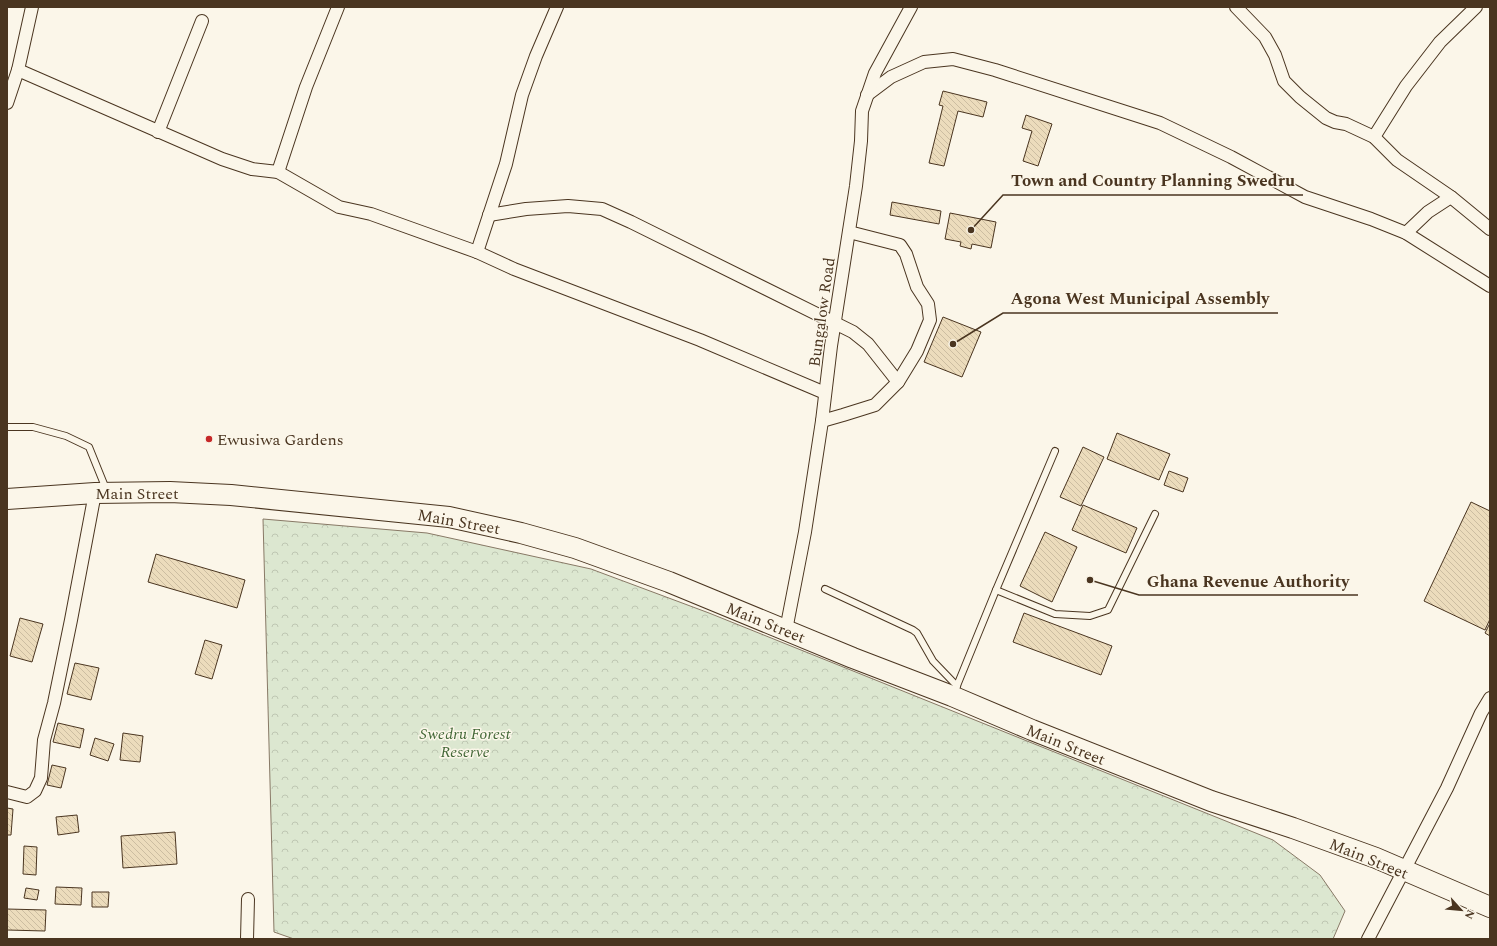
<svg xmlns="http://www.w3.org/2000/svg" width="1497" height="946" viewBox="0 0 1497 946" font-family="Spectral,serif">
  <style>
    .forest { fill: url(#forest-crowns); stroke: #887966 }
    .building { fill: url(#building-back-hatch); stroke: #4a3520 }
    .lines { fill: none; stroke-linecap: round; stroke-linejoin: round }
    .lane-casing { stroke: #4a3520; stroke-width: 8 }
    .street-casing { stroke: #4a3520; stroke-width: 14 }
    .primary-casing { stroke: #4a3520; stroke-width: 22 }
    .lane { stroke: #fbf6e9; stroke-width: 6 }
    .street { stroke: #fbf6e9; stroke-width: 12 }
    .primary { stroke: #fbf6e9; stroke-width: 20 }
    .poi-dot { fill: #c62828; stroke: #fbf6e9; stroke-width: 1.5 }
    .labels { text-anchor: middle; stroke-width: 3; stroke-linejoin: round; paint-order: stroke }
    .street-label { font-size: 16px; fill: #4a3520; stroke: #fbf6e9 }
    .poi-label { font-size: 16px; fill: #4a3520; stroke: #fbf6e9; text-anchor: start }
    .park-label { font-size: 16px; font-style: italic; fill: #436837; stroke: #fbf6e9 }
    .leader { fill: none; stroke: #4a3520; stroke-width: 1.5 }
    .callout-dot { fill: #4a3520; stroke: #fbf6e9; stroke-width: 1.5 }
    .callout-label { font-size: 17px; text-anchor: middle; font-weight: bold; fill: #4a3520; stroke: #fbf6e9; stroke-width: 3; stroke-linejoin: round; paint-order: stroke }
  </style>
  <defs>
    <pattern id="forest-crowns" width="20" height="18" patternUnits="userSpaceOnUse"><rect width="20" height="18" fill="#dce7d0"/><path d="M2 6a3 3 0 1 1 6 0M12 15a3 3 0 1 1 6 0" fill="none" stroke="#bec7b2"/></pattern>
    <pattern id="building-back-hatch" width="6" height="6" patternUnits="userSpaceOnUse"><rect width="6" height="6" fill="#ecdcbc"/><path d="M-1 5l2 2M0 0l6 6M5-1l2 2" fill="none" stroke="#ccbda1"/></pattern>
  </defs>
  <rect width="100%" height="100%" fill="#fbf6e9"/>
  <path class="forest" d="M263 519 427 533 591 569 709 613 1273 840 1320 875 1345 911 1333 939H294L274 932Z"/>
  <g class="building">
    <path d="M943 91 987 102 983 117 958 111 944 166 929 163 943 106 939 105Z"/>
    <path d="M1026 115 1052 124 1038 166 1023 161 1032 131 1022 128Z"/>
    <path d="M892 202 941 211 939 224 890 215Z"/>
    <path d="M950 213 996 222 991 248 972 244 971 249 960 246 961 242 945 239Z"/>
    <path d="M943 317 981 332 962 377 924 362Z"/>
    <path d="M1117 433 1170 454 1159 480 1107 459Z"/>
    <path d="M1083 447 1104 457 1081 506 1060 497Z"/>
    <path d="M1169 471 1188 478 1183 492 1164 485Z"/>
    <path d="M1471 502 1490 511V619L1485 630 1424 601Z"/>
    <path d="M1083 505 1137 528 1126 553 1072 530Z"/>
    <path d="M1045 532 1077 547 1052 602 1020 586Z"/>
    <path d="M156 554 245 580 237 608 148 582Z"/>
    <path d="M1024 613 1112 646 1101 675 1013 642Z"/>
    <path d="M20 618 43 624 32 662 10 656Z"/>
    <path d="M1490 623V636L1485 633Z"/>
    <path d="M205 640 222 645 212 679 195 674Z"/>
    <path d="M75 663 99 668 91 700 67 694Z"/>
    <path d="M58 723 84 729 80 748 53 742Z"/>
    <path d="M123 733 143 736 140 762 120 760Z"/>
    <path d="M95 738 114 744 108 761 90 755Z"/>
    <path d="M52 765 66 768 61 788 47 785Z"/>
    <path d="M7 808 13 809 11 835H7Z"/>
    <path d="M77 815 79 832 58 835 56 817Z"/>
    <path d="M175 832 177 864 123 868 121 836Z"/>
    <path d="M24 846 37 847 36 875 23 874Z"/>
    <path d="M56 887 82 888 81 905 55 904Z"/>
    <path d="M26 888 39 890 37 900 24 898Z"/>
    <path d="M92 892H109L108 907H92Z"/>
    <path d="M7 909 46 910 45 931 7 930Z"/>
  </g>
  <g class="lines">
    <g class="lane-casing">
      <g id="lane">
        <path d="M7 427H33L66 436 89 447 106 489"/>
        <path d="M825 589 913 630 917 633 933 661 957 686"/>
        <path d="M996 590 1055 614 1090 616 1108 610 1155 514"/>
        <path d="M954 693 996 590 1055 451"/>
      </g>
    </g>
    <g class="street-casing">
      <g id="street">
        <path d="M1236 7 1265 37 1275 55 1284 81 1300 97 1326 118 1335 122 1346 124 1374 137 1397 160 1451 197 1490 229"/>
        <path d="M18 70 222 159 252 169 278 172 339 207 371 214 477 252 514 269 700 340 825 393"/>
        <path d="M867 95 891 77 924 62 953 59 995 70 1160 123 1231 157 1305 197 1371 219 1406 233 1490 286"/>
        <path d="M7 103 18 70 32 7"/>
        <path d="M158 132 202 21"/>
        <path d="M1374 137 1406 86 1440 42 1476 7"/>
        <path d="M278 172 306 87 338 7"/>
        <path d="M489 215 526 209 568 206 602 209 631 222 853 332 868 344 898 382"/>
        <path d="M1406 233 1428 212 1451 197"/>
        <path d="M477 252 506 164 522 95 536 56 557 7"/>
        <path d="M822 421 843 415 875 405 898 382 917 351 930 320 928 304 917 287 906 254 900 245 849 232"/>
        <path d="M786 630 805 532 822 421 831 346 856 186 861 141 862 111 875 73 911 7"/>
        <path d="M7 792 27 797 35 791 41 778 44 740 54 703 71 620 95 493"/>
        <path d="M247 939 248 899"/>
        <path d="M1368 939 1447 788 1481 713 1490 698"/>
      </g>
    </g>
    <g class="primary-casing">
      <path id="primary" d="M7 499 95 493 170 492 231 495 449 517 521 533 575 548 669 582 853 658 952 696 1032 730 1211 801 1293 828 1376 858 1490 907"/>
    </g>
    <use href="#lane" class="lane"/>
    <use href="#street" class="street"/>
    <use href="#primary" class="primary"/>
  </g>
  <circle class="poi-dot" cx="209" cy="439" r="4"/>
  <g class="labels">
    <g class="street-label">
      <text transform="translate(821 312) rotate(-82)" y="6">Bungalow Road</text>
      <text x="137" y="499">Main Street</text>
      <text transform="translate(459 521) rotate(10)" y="6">Main Street</text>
      <text transform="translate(766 622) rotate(22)" y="6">Main Street</text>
      <text transform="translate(1066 744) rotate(22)" y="6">Main Street</text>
      <text transform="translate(1369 858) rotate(22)" y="6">Main Street</text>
    </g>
    <g class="poi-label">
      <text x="217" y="445">Ewusiwa Gardens</text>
    </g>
    <g class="park-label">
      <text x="465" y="739">Swedru Forest<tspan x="465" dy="18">Reserve</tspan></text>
    </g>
  </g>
  <path class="leader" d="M971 230L1003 195H1303M953 344L1003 313H1278M1090 580L1139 595H1358"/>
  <g class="callout-dot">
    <circle cx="971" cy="230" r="4"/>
    <circle cx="953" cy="344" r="4"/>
    <circle cx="1090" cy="580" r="4"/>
  </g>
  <g class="callout-label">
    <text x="1153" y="186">Town and Country Planning Swedru</text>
    <text x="1140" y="304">Agona West Municipal Assembly</text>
    <text x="1248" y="587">Ghana Revenue Authority</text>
  </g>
  <rect width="1497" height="946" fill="none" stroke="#4a3520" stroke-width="16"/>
  <g transform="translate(1461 910) rotate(117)" stroke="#fbf6e9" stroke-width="3" paint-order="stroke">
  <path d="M0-3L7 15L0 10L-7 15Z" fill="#4a3520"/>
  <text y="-6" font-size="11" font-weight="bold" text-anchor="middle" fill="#4a3520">N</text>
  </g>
</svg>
